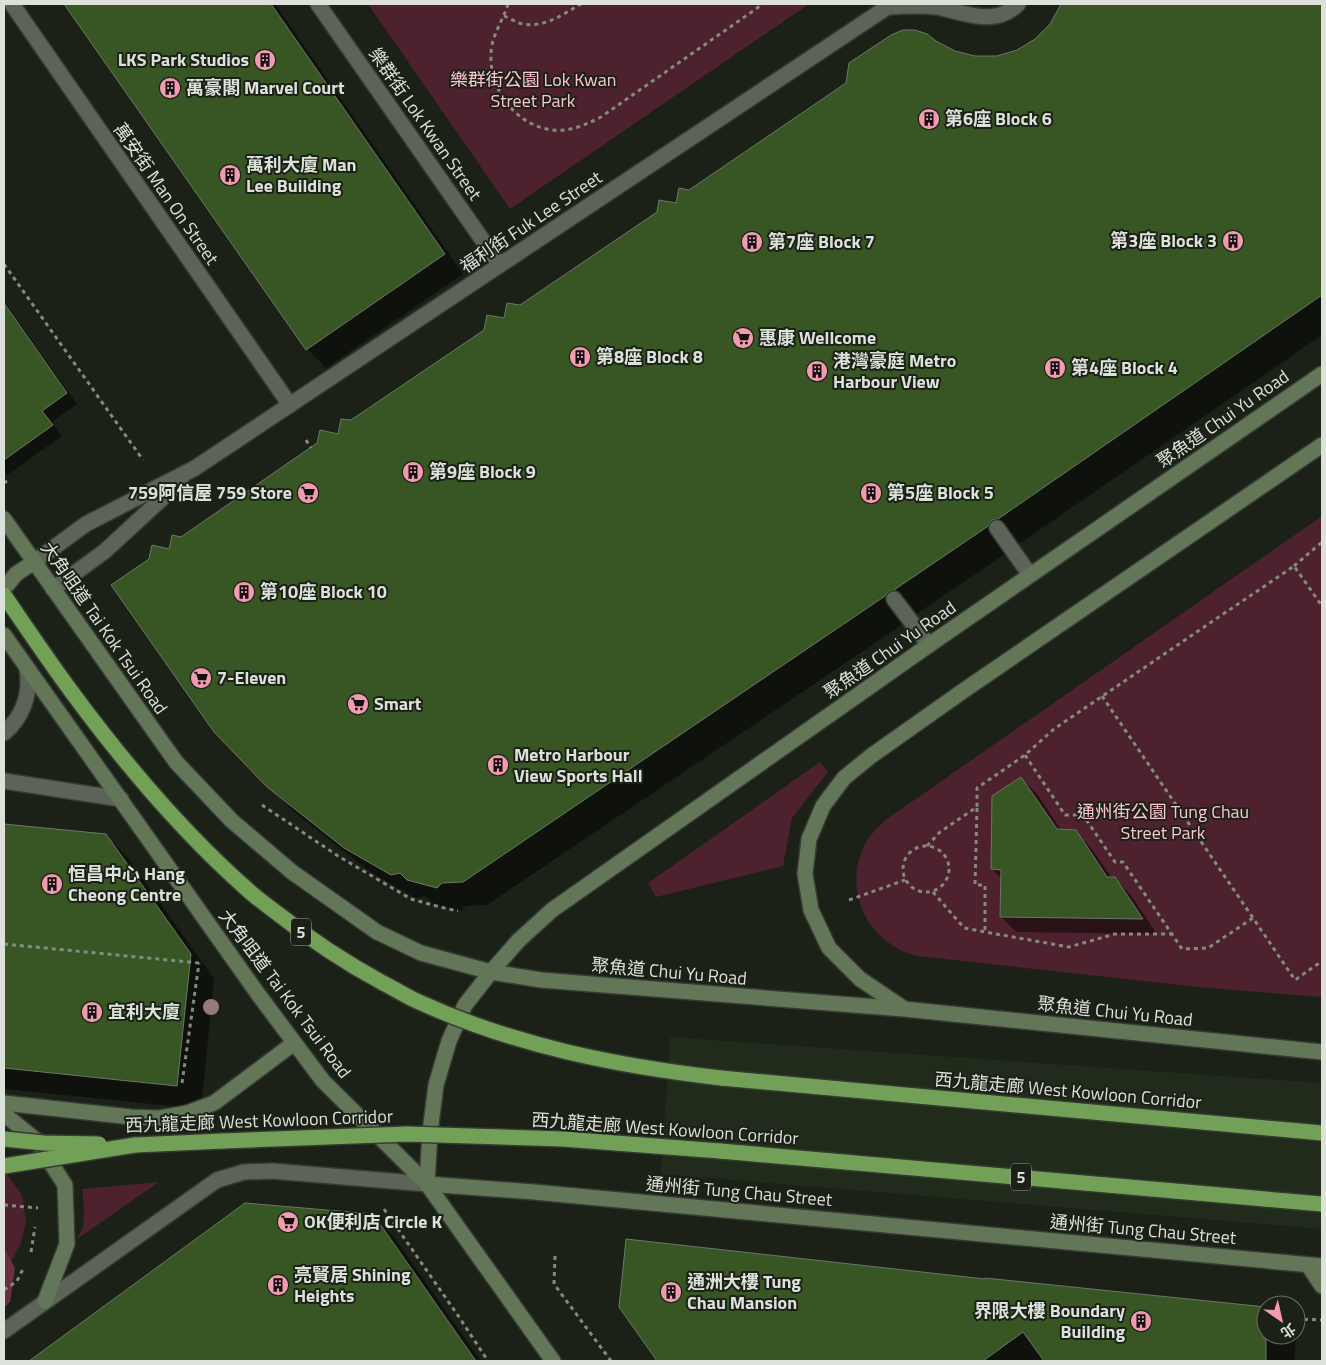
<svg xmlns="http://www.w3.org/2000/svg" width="1326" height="1365" viewBox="0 0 1326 1365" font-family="'Titillium Web','Noto Sans TC',sans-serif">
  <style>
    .built { fill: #212b1c }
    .green { fill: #4d212d }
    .forest { fill: #6b3040 }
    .shadow { fill: #0007 }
    .building { fill: #375623; stroke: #6e7669 }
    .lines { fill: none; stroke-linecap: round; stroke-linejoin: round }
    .lane-casing { stroke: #353a33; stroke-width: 18 }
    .street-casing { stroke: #353a33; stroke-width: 18 }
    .secondary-casing { stroke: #353a33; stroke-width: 18 }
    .highway-casing { stroke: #353a33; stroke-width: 18 }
    .path { stroke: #848a81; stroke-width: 3; stroke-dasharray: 4 4; stroke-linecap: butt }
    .lane { stroke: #5c6458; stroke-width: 15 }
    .street { stroke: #5c6458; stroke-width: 15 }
    .secondary { stroke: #637658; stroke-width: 15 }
    .highway { stroke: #73a057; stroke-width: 15 }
    .highway-bridge-casing { stroke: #353a33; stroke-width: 18; stroke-linecap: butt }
    .highway-bridge { stroke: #73a057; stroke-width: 15 }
    .tree { fill: #987a7d }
    .labels { text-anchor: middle; stroke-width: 4; stroke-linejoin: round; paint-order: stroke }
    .shield { fill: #1b2117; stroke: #a2a7a0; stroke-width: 1 }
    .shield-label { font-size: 16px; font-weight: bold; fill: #dce1da }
    .poi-label { font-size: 18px; font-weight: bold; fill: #dce1da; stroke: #1b2117; text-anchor: start }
    .park-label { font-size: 18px; fill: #ffc3d0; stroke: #1b2117 }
    .street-label { font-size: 18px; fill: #dce1da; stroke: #1b2117 }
  </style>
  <rect width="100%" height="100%" fill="#1b2117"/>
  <path class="built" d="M670 1037 1322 1083V1229L661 1174Z"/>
  <g class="green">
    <path d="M368 4H809L510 209Z"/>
    <path d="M1322 516V997L1208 988 917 956C907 953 897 950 889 943 856 920 846 874 868 839 873 832 880 825 887 819Z"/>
    <path d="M820 762 828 772 792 818 783 866 656 897 648 883Z"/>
    <path d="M4 1170 22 1195 26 1221 21 1243 7 1270 4 1273Z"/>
    <path d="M159 1182 77 1239 83 1227 84 1207 82 1189Z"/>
  </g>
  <path class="forest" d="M4 1248 15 1268 10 1302 4 1308Z"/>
  <g class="shadow">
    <path d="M67 4H275L463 274 326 368 307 349Z"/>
    <path d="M1062 4H1322V335L1022 542 1016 543 1012 549 1002 556 918 613 912 615 909 620 487 905 466 906 461 911 432 903 425 896 415 898 369 871 292 810 268 786 182 538 339 435 351 422 505 319 520 306 677 204 689 191 955 52 975 58 997 57 1017 51 1036 40 1051 25Z"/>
    <path d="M4 301 77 404 52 422 62 436 7 475 4 472Z"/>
    <path d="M1021 778 1037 794 1062 831H1075L1091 848 1112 878H1114L1130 894 1157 934 1017 932 1001 917 1002 879 992 869Z"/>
    <path d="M4 825 105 835 129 859 214 979 201 1109 4 1089Z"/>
    <path d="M246 1205 373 1215 393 1236 481 1361H31Z"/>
    <path d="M988 1281 1266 1309V1335H1296V1333L1297 1334 1294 1361H1046L1045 1360 1043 1361H658L620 1307Z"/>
  </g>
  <g class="building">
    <path d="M64 4H271L445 254 306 350Z"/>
    <path d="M1061 4H1322V295L998 519 992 520 988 526 978 533 894 590 889 591 885 596 463 882 442 883 437 888 407 880 400 873 391 875 344 848 267 787 214 732 111 585 149 559 152 545 169 549 172 535 181 537 317 443 320 430 338 434 341 419 351 420 484 330 487 315 504 318 507 303 520 305 657 212 659 200 676 203 679 188 689 190 846 83 849 63 891 35 903 30H915L927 34 936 41 955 51 975 56H997L1017 50 1035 39 1050 24Z"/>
    <path d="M4 303 67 393 42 411 53 425 4 460Z"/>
    <path d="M1021 777 1057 829 1076 830 1107 877H1115L1143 919 1000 917 1001 870 991 869 992 796Z"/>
    <path d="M4 824 106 834 191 954 177 1086 4 1068Z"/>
    <path d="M245 1203 373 1214 476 1361H29Z"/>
    <path d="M626 1239 985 1279V1278L1266 1307V1361H1044L1023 1332 983 1361H657L619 1307Z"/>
  </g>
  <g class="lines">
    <g class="lane-casing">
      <path id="lane" d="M997 528 1030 575"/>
    </g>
    <g class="street-casing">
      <g id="street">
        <path d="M12 4 290 405"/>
        <path d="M318 4 500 265"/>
        <path d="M889 7C905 6 920 5 936 7 963 12 995 28 1018 4"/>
        <path d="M34 562 86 524 195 468 892 4"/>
        <path d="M53 589 105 551 181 481"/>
        <path d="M894 599 929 645"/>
        <path d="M4 733C23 717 31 694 27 669"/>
        <path d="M4 781 121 799"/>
        <path d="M4 1331 217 1180 244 1172 272 1171 427 1184"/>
      </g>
    </g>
    <g class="secondary-casing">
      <g id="secondary">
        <path d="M4 519 176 762 232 821 292 872 377 932 421 953 491 972 541 980 904 1009 1322 1052"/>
        <path d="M4 589 16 574 34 562"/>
        <path d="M4 635 258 994 323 1081 427 1184 553 1361"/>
        <path d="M903 1008 860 979 829 948 811 910 805 874 809 839 823 806 844 778 871 756 963 691 1322 445"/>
        <path d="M4 1103 131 1117 159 1118 187 1113 214 1103 294 1043"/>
        <path d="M4 1114 36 1140 65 1185 67 1244 45 1301"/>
        <path d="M427 1184 430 1132 436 1085 449 1041 465 1005 491 972 518 941 552 910 929 645 1322 374"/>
        <path d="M427 1184 534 1192 1322 1266"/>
        <path d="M1308 1265 1322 1286"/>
      </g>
    </g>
    <g class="highway-casing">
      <g id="highway">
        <path d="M721 1078 1322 1133"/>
        <path d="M135 1145 223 1141"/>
        <path d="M720 1151 1322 1204"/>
      </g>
    </g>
    <g class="path">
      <path d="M508 4C503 21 491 36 491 54 489 94 523 134 565 130 578 128 589 123 601 117L763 4"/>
      <path d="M504 16C510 18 516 23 523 24 545 28 563 14 581 4"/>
      <path d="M4 264 143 460"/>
      <path d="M306 440 311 448"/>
      <path d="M4 483 7 481"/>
      <path d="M1294 566 1322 542"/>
      <path d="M1102 696 1253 918"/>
      <path d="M1025 755 1065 815H1083L1115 862H1123L1182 949 1208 948 1253 918 1295 980 1322 961"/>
      <path d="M262 805 338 856 411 899 440 907 458 911"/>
      <path d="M977 808 975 885H985V932"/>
      <circle cx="926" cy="869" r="23"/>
      <path d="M927 846 940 832 977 807V788L1025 755 1054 729 1294 566 1322 606"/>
      <path d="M933 892 964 928 985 932 1069 947 1115 934H1171"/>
      <path d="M849 900 905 880"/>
      <path d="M4 944 199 963"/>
      <path d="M182 1083 199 963"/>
      <path d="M4 1205 38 1208"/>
      <path d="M384 1209 459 1317 488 1361"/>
      <path d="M31 1252 35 1227"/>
      <path d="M555 1256 554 1284 611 1361"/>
      <path d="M4 1290 17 1281 24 1267"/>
      <path d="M1296 1319 1322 1320"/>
    </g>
    <use href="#lane" class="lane"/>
    <use href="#street" class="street"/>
    <use href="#secondary" class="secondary"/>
    <use href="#highway" class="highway"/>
    <g class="highway-bridge-casing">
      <g id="highway-bridge">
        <path d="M4 595C26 627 48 660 71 691 124 763 182 832 249 891 258 899 268 906 277 913 311 940 346 963 383 983 395 989 407 997 419 1002 516 1046 617 1066 721 1078"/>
        <path d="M4 1139 44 1143 99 1144"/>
        <path d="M223 1141 407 1134 563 1139 720 1151"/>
        <path d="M4 1166 135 1145"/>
      </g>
    </g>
    <use href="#highway-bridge" class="highway-bridge"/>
  </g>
  <circle class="tree" cx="211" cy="1007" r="8"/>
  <defs>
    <g id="building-disc" transform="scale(1.125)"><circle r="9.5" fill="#f29aaf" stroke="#1b2117"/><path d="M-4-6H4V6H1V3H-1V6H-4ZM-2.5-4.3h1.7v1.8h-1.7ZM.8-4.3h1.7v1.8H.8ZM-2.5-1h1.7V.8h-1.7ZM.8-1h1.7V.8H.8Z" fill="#111"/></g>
    <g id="supermarket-disc" transform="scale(1.125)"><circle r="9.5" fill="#f29aaf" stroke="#1b2117"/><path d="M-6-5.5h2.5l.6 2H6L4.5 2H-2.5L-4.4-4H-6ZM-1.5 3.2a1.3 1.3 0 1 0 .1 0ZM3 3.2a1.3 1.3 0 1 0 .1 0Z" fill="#111"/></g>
  </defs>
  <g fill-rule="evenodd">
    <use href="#building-disc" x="265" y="60"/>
    <use href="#building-disc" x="170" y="88"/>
    <use href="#building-disc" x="929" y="119"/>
    <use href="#building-disc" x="230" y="175"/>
    <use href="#building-disc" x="1233" y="241"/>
    <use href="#building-disc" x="752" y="242"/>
    <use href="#supermarket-disc" x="743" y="338"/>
    <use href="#building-disc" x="580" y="357"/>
    <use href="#building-disc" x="1055" y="368"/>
    <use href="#building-disc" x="817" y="371"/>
    <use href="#building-disc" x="413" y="472"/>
    <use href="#supermarket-disc" x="308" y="493"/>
    <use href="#building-disc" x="871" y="493"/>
    <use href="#building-disc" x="244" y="592"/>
    <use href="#supermarket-disc" x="201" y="678"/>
    <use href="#supermarket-disc" x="358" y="704"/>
    <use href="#building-disc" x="498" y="765"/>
    <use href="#building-disc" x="52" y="884"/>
    <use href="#building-disc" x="92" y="1012"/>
    <use href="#supermarket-disc" x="288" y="1222"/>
    <use href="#building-disc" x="278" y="1285"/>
    <use href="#building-disc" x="671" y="1292"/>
    <use href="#building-disc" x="1141" y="1321"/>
  </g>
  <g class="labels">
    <g class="shield">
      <rect x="291" y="918.5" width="20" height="27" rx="4"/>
      <rect x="1011" y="1163.5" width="20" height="27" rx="4"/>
    </g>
    <g class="shield-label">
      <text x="301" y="938">5</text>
      <text x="1021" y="1183">5</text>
    </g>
    <g class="poi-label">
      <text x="249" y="66" text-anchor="end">LKS Park Studios</text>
      <text x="186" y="94">萬豪閣 Marvel Court</text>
      <text x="945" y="125">第6座 Block 6</text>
      <text x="246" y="171">萬利大廈 Man<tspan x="246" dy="21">Lee Building</tspan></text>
      <text x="1217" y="247" text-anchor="end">第3座 Block 3</text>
      <text x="768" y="248">第7座 Block 7</text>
      <text x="759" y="344">惠康 Wellcome</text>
      <text x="596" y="363">第8座 Block 8</text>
      <text x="833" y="367">港灣豪庭 Metro<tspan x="833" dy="21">Harbour View</tspan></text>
      <text x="1071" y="374">第4座 Block 4</text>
      <text x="429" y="478">第9座 Block 9</text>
      <text x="292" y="499" text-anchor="end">759阿信屋 759 Store</text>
      <text x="887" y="499">第5座 Block 5</text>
      <text x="260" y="598">第10座 Block 10</text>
      <text x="217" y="684">7-Eleven</text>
      <text x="374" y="710">Smart</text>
      <text x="514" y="761">Metro Harbour<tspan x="514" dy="21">View Sports Hall</tspan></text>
      <text x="68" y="880">恒昌中心 Hang<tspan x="68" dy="21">Cheong Centre</tspan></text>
      <text x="108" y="1018">宜利大廈</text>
      <text x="304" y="1228">OK便利店 Circle K</text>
      <text x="294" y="1281">亮賢居 Shining<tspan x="294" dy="21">Heights</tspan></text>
      <text x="687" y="1288">通洲大樓 Tung<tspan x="687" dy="21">Chau Mansion</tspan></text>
      <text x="1125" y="1317" text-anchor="end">界限大樓 Boundary<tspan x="1125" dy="21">Building</tspan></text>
    </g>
    <g class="park-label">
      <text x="533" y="86">樂群街公園 Lok Kwan<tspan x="533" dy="21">Street Park</tspan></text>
      <text x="1163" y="818">通州街公園 Tung Chau<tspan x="1163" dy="21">Street Park</tspan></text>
    </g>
    <g class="street-label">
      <text transform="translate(425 124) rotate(55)" y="6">樂群街 Lok Kwan Street</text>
      <text transform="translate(166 194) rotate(55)" y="6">萬安街 Man On Street</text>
      <text transform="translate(531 222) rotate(-34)" y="6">福利街 Fuk Lee Street</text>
      <text transform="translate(1223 419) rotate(-35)" y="6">聚魚道 Chui Yu Road</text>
      <text transform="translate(104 628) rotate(55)" y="6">大角咀道 Tai Kok Tsui Road</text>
      <text transform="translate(890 650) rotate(-35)" y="6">聚魚道 Chui Yu Road</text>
      <text transform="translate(669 972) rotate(5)" y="6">聚魚道 Chui Yu Road</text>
      <text transform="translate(285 994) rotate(53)" y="6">大角咀道 Tai Kok Tsui Road</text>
      <text transform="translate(1115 1012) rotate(6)" y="6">聚魚道 Chui Yu Road</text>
      <text transform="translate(1068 1091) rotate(5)" y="6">西九龍走廊 West Kowloon Corridor</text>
      <text transform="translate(259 1121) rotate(-2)" y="6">西九龍走廊 West Kowloon Corridor</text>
      <text transform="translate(665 1129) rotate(4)" y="6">西九龍走廊 West Kowloon Corridor</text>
      <text transform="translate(739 1192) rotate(5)" y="6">通州街 Tung Chau Street</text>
      <text transform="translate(1143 1230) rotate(5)" y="6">通州街 Tung Chau Street</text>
    </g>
  </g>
  <rect width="1326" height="1365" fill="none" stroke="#dce1da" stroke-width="10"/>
  <g transform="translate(1281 1320) rotate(146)"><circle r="24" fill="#1b2117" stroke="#686e65"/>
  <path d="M0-4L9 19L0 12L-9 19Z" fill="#f29aaf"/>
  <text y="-8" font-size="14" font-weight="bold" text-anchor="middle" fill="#dce1da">北</text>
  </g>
</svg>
